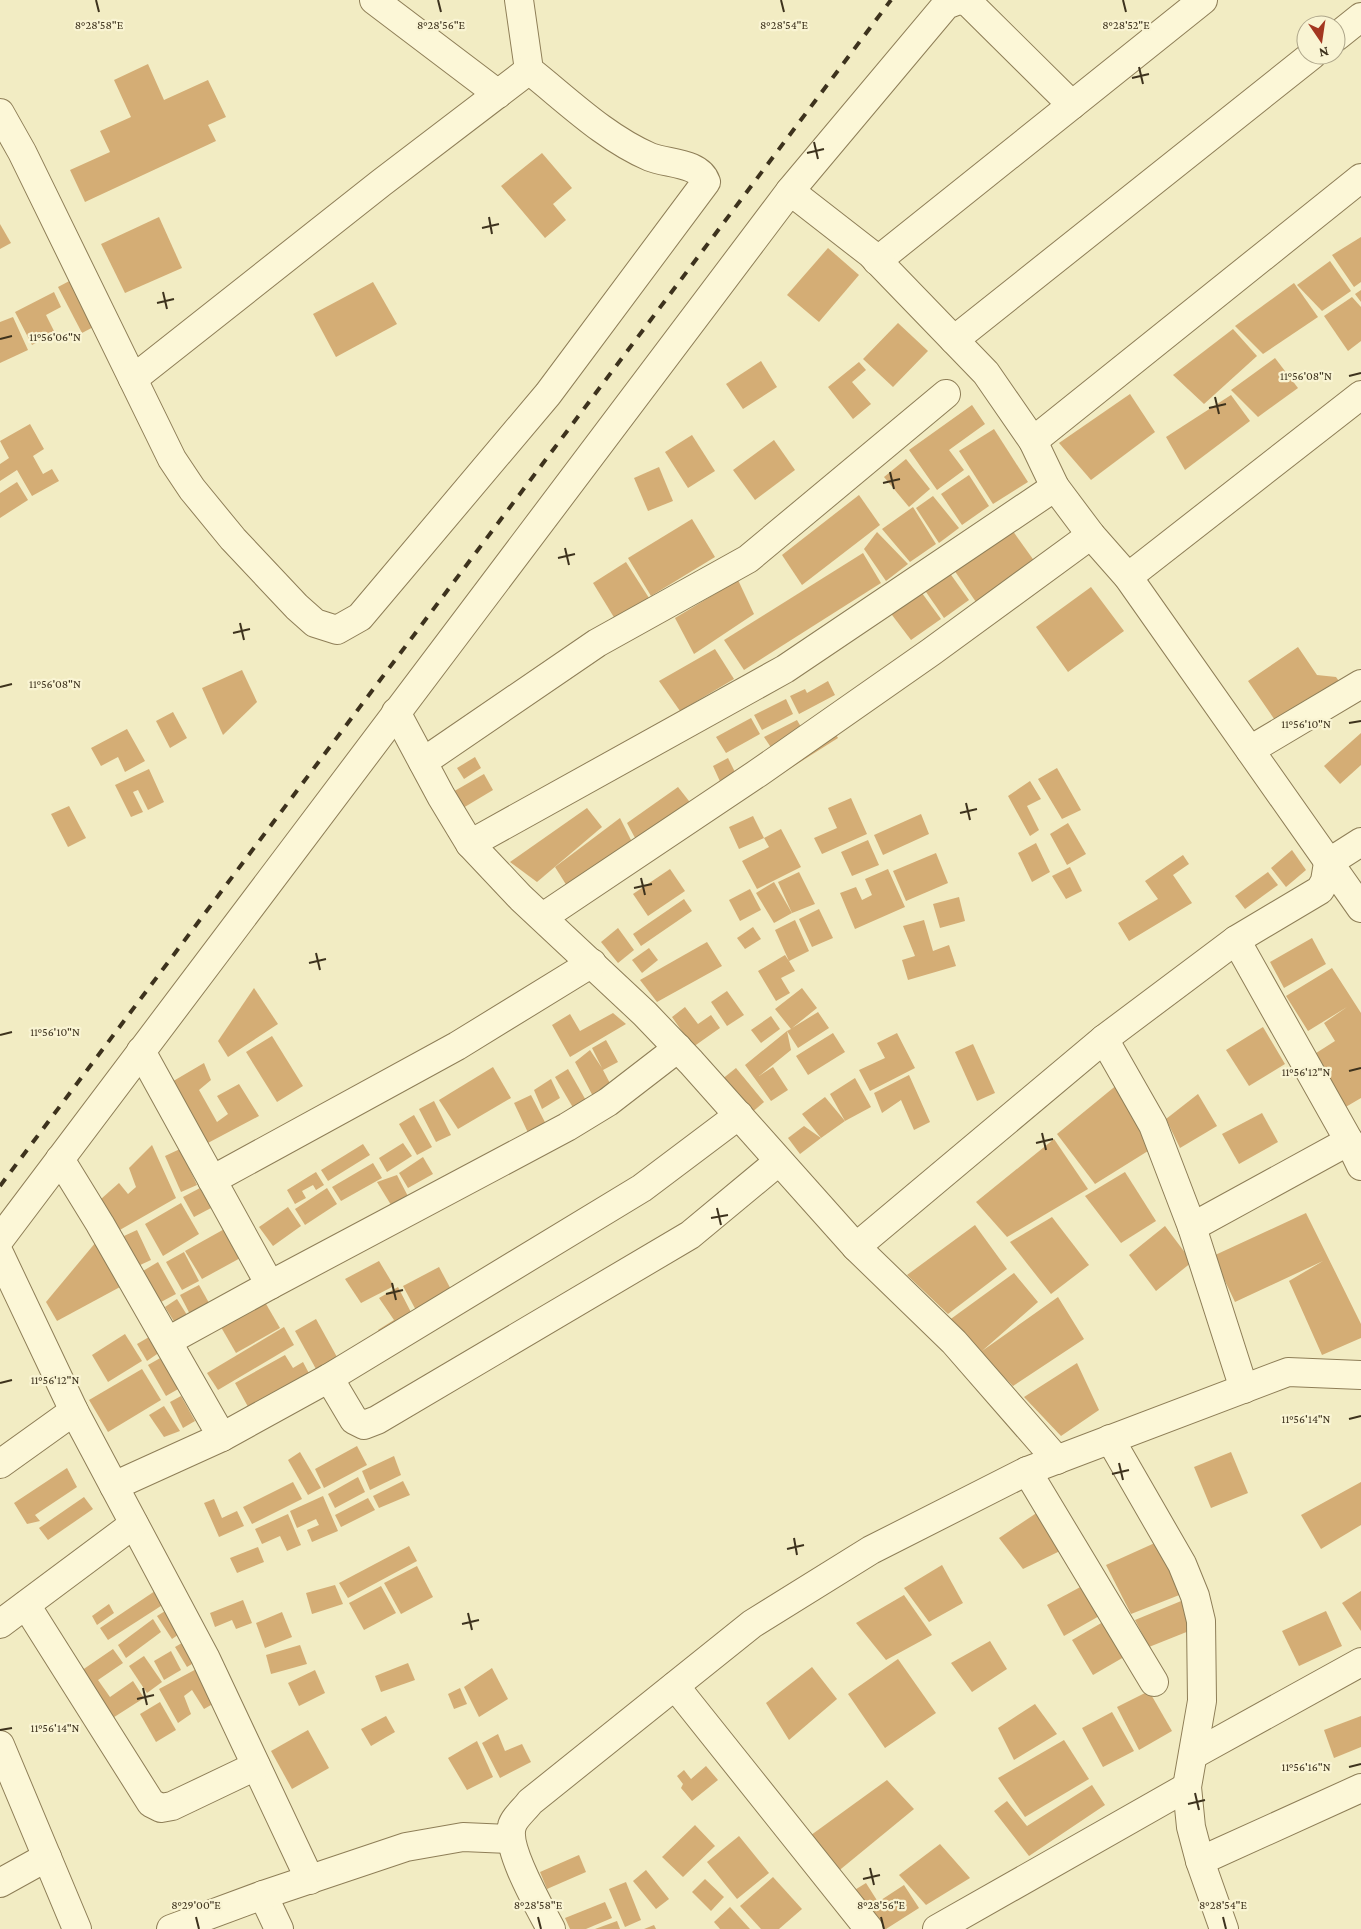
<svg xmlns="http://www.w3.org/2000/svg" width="1361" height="1929" viewBox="0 0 1361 1929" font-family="'Crimson Pro',serif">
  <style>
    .building { fill: #d4ad75 }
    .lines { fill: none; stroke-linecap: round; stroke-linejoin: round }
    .street-casing { stroke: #8e7e57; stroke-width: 30 }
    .street { stroke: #fcf7d7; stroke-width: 28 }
    .rail { stroke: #3d321d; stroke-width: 4; stroke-dasharray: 9 9; stroke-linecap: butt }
    .ticks { fill: none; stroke: #3d321d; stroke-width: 2 }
    .ticks-label { font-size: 12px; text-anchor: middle; fill: #3d321d; stroke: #f9f4d3; stroke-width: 4.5; stroke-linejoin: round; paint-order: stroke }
  </style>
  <rect width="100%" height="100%" fill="#f2ecc3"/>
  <g class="building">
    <path d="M148 64 164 100 208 80 226 117 208 125 216 141 85 202 70 170 110 152 100 131 131 117 114 80Z"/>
    <path d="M542 153 572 188 553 204 566 220 545 238 501 186Z"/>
    <path d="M159 217 182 268 125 293 101 244Z"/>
    <path d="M0 224 11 243 0 249Z"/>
    <path d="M1361 237V282L1354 287 1332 255Z"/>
    <path d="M828 248 859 275 819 322 787 295Z"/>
    <path d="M1330 261 1351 291 1322 311 1297 285Z"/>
    <path d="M75 278 99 324 82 333 58 287Z"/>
    <path d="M373 282 397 324 336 357 313 314Z"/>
    <path d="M1294 283 1318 317 1263 354 1235 326Z"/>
    <path d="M1361 290V302L1355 294Z"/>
    <path d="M54 292 61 307 46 315 55 333 32 345 15 312Z"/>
    <path d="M1352 297 1361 307V341L1348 351 1324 316Z"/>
    <path d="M13 317 28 350 0 363V322Z"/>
    <path d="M898 323 928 351 893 387 863 359Z"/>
    <path d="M1233 329 1257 356 1204 404 1173 375Z"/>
    <path d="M1275 358 1298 388 1258 417 1231 390Z"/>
    <path d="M761 361 777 387 743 409 726 384Z"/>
    <path d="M859 362 866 370 852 382 871 404 853 419 828 387Z"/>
    <path d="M1130 394 1155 432 1091 480 1059 443Z"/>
    <path d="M1231 395 1250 421 1185 470 1166 437Z"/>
    <path d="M972 405 985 424 949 450 964 470 937 490 909 450Z"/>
    <path d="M30 424 44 449 33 456 43 474 52 469 59 481 32 496 17 470 0 481V464L9 458 0 441Z"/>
    <path d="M994 429 1028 482 993 504 959 451Z"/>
    <path d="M692 435 715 471 688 488 665 452Z"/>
    <path d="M774 440 795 470 755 500 733 470Z"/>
    <path d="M906 459 930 489 909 507 884 477Z"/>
    <path d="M659 467 673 501 648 511 634 478Z"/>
    <path d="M969 475 989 506 962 525 941 494Z"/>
    <path d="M17 482 28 500 0 518V493Z"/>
    <path d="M859 495 880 525 802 585 782 555Z"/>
    <path d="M933 496 959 528 939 543 916 508Z"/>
    <path d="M913 507 936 544 910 562 882 529Z"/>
    <path d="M692 519 715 557 651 596 628 558Z"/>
    <path d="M1010 527 1035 562 976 602 952 567Z"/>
    <path d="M877 532 908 564 886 581 864 549Z"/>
    <path d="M863 553 881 583 744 670 724 640Z"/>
    <path d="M626 562 649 598 615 619 593 583Z"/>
    <path d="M949 572 969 600 944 618 924 589Z"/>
    <path d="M738 580 754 614 694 654 675 618Z"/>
    <path d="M1091 587 1124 631 1068 672 1036 627Z"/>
    <path d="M919 589 941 619 911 640 889 611Z"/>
    <path d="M1298 647 1317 675 1336 677 1341 684 1279 726 1248 681Z"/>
    <path d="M715 649 734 679 680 711 659 681Z"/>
    <path d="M242 670 257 702 223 735 202 688Z"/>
    <path d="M828 681 835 695 799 714 790 696 805 689 807 693Z"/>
    <path d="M786 699 793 714 762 730 754 715Z"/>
    <path d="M173 712 187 738 170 748 156 721Z"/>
    <path d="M751 718 760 734 726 753 716 737Z"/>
    <path d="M797 720 805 734 774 752 764 737Z"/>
    <path d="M832 728 838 738 786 771 780 762Z"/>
    <path d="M127 729 145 761 125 772 118 757 101 766 91 748Z"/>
    <path d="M1361 733V765L1340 784 1324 766Z"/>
    <path d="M475 757 481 768 464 779 457 768Z"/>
    <path d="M728 758 739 780 723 788 713 766Z"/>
    <path d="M1057 768 1081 810 1062 819 1038 779Z"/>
    <path d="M149 769 164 802 148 810 138 790 133 792 143 812 131 817 115 785Z"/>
    <path d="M484 774 493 790 463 808 451 793Z"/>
    <path d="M1030 781 1041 799 1027 806 1039 830 1030 836 1008 796Z"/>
    <path d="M678 787 696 810 641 849 627 823Z"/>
    <path d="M851 798 867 834 822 854 814 838 837 828 828 808Z"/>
    <path d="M69 806 86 838 68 847 51 814Z"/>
    <path d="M587 808 602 827 537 882 510 862Z"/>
    <path d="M921 814 929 834 883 855 874 835Z"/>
    <path d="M753 816 764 838 781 829 801 867 757 889 742 861 769 847 764 838 739 849 729 827Z"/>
    <path d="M620 818 636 850 572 894 555 867Z"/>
    <path d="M1068 823 1086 854 1067 865 1050 834Z"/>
    <path d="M868 840 879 865 852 876 841 852Z"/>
    <path d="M1036 843 1050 872 1032 882 1018 853Z"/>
    <path d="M1292 850 1306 870 1286 887 1271 868Z"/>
    <path d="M936 853 948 883 906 901 893 871Z"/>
    <path d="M1183 855 1189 864 1173 875 1192 903 1129 941 1118 923 1158 899 1145 881Z"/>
    <path d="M1070 867 1082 891 1066 899 1052 876Z"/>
    <path d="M670 869 685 891 648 916 633 894Z"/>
    <path d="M888 869 905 907 855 929 840 893 856 887 862 900 872 895 865 879Z"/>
    <path d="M799 872 815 904 792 913 778 882Z"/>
    <path d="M1268 872 1278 885 1245 909 1235 896Z"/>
    <path d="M774 882 792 913 774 923 756 893Z"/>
    <path d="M750 889 761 910 740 921 729 900Z"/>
    <path d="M959 897 965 921 940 928 933 904Z"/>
    <path d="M684 899 692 911 641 946 633 934Z"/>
    <path d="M819 909 833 938 812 947 799 919Z"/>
    <path d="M795 920 809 951 789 961 795 971 781 978 790 993 776 1001 758 971 785 955 789 961 775 930Z"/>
    <path d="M924 920 933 951 949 945 956 966 908 980 902 960 915 956 903 926Z"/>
    <path d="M753 927 761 939 745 949 737 938Z"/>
    <path d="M618 928 634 950 618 963 601 942Z"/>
    <path d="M1312 938 1326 964 1284 988 1270 962Z"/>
    <path d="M707 942 722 966 657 1002 640 980Z"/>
    <path d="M649 948 658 960 642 973 632 960Z"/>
    <path d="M1332 968 1361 1013V1098L1344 1108 1313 1055 1335 1041 1324 1023 1347 1007 1308 1031 1286 996Z"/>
    <path d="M254 988 278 1024 228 1057 218 1041Z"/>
    <path d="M802 988 817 1008 792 1028 818 1012 829 1028 798 1048 787 1031 791 1050 759 1076 773 1067 788 1090 771 1101 745 1065 787 1031 791 1029 775 1009Z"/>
    <path d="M727 991 744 1015 727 1026 711 1002Z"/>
    <path d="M685 1007 698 1024 711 1015 720 1028 693 1047 672 1017Z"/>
    <path d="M613 1013 626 1024 570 1057 552 1025 570 1014 580 1031Z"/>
    <path d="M771 1016 780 1029 761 1043 751 1030Z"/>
    <path d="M1263 1027 1285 1064 1249 1086 1226 1050Z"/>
    <path d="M833 1033 845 1052 808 1075 796 1056Z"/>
    <path d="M897 1033 915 1068 870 1091 859 1070 885 1058 877 1043Z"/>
    <path d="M272 1036 303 1086 277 1102 246 1052Z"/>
    <path d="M606 1040 618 1062 603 1070 614 1091 596 1102 575 1062 590 1050 602 1068 592 1048Z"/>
    <path d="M973 1044 995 1093 977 1101 955 1052Z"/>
    <path d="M204 1063 211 1080 199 1090 217 1122 228 1114 217 1096 239 1084 259 1116 206 1144 170 1083Z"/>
    <path d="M493 1067 511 1098 458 1129 439 1100Z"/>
    <path d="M736 1068 764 1102 750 1114 721 1080Z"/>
    <path d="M568 1069 588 1104 575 1111 555 1077Z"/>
    <path d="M909 1075 930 1122 914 1130 901 1100 882 1113 874 1093Z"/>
    <path d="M855 1078 871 1107 845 1121 830 1094Z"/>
    <path d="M551 1079 560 1098 542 1109 534 1090Z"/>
    <path d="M1118 1084 1156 1146 1095 1184 1057 1134Z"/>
    <path d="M1198 1094 1217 1126 1180 1148 1166 1119Z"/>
    <path d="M531 1095 549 1130 531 1139 514 1103Z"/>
    <path d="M825 1097 845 1121 821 1138 802 1114Z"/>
    <path d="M434 1101 451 1135 436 1142 419 1109Z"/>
    <path d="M1262 1113 1278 1142 1239 1164 1222 1134Z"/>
    <path d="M414 1115 432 1147 417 1155 399 1124Z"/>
    <path d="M804 1126 821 1138 800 1154 788 1138Z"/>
    <path d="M1054 1139 1088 1189 1007 1237 976 1202Z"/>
    <path d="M403 1143 412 1156 387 1172 379 1158Z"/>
    <path d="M363 1144 370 1155 328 1181 321 1170Z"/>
    <path d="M152 1145 176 1198 118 1231 101 1199 119 1183 128 1194 136 1187 129 1168Z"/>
    <path d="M180 1149 197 1185 181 1192 165 1156Z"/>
    <path d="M423 1157 433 1174 408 1188 399 1173Z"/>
    <path d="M373 1163 382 1178 341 1201 332 1187Z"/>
    <path d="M316 1172 324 1185 316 1190 313 1185 302 1191 306 1198 295 1204 287 1190Z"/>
    <path d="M1125 1172 1156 1221 1121 1243 1085 1196Z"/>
    <path d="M397 1175 412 1204 396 1213 377 1182Z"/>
    <path d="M200 1188 211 1208 194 1217 183 1197Z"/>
    <path d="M327 1188 337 1204 305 1225 295 1209Z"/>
    <path d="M181 1203 199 1234 163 1256 145 1224Z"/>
    <path d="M288 1207 301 1226 273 1246 259 1227Z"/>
    <path d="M1306 1213 1361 1324V1338L1322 1355 1289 1281 1323 1261 1235 1302 1213 1256Z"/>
    <path d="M1052 1217 1089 1265 1051 1294 1010 1242Z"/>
    <path d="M975 1225 1007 1269 948 1314 907 1275Z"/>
    <path d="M1165 1226 1192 1262 1156 1291 1129 1255Z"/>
    <path d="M228 1227 244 1256 202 1279 185 1251Z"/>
    <path d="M137 1230 151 1260 138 1266 124 1236Z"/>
    <path d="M96 1242 120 1287 57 1321 46 1302Z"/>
    <path d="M184 1252 199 1281 182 1290 166 1262Z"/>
    <path d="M379 1261 394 1286 361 1303 345 1279Z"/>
    <path d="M158 1262 176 1294 161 1302 143 1271Z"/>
    <path d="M439 1267 454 1295 418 1314 403 1286Z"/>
    <path d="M1014 1273 1038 1302 982 1351 1058 1297 1084 1339 1013 1386 948 1321Z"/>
    <path d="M199 1285 213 1310 193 1320 180 1295Z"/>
    <path d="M398 1287 415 1320 384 1340 378 1330 394 1320 379 1298Z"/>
    <path d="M262 1297 280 1328 236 1353 218 1322Z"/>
    <path d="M177 1299 192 1323 180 1331 165 1307Z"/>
    <path d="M316 1319 337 1357 316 1369 295 1331Z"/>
    <path d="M284 1327 294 1345 218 1390 207 1373Z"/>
    <path d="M125 1334 142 1361 108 1382 92 1355Z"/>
    <path d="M149 1337 160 1352 147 1361 137 1344Z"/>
    <path d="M285 1355 293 1368 303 1362 313 1381 252 1414 235 1383Z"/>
    <path d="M162 1357 180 1388 166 1396 148 1365Z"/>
    <path d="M1077 1363 1099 1410 1061 1436 1024 1397Z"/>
    <path d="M142 1369 161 1400 108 1432 89 1400Z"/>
    <path d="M181 1396 195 1421 183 1428 170 1402Z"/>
    <path d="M164 1406 180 1431 164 1437 149 1415Z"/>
    <path d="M357 1446 367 1465 324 1488 315 1469Z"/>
    <path d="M300 1452 321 1488 308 1495 288 1460Z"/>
    <path d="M1231 1452 1248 1493 1211 1508 1194 1467Z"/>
    <path d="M394 1456 401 1475 370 1490 362 1471Z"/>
    <path d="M67 1468 77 1487 35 1515 40 1521 27 1524 14 1503Z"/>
    <path d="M358 1477 365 1492 335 1508 328 1494Z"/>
    <path d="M403 1481 410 1495 379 1508 373 1496Z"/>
    <path d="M293 1482 302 1499 252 1524 243 1507Z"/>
    <path d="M1361 1482V1525L1321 1549 1301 1515Z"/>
    <path d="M323 1496 338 1531 312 1542 307 1530 319 1525 316 1519 297 1528 290 1511Z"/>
    <path d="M84 1497 93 1509 48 1540 39 1528Z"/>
    <path d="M368 1498 375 1510 341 1527 335 1515Z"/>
    <path d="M214 1499 222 1518 237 1511 244 1526 219 1537 204 1503Z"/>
    <path d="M1038 1512 1060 1551 1023 1569 999 1538Z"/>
    <path d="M288 1514 301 1545 287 1551 280 1536 262 1544 255 1529Z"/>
    <path d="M1157 1542 1187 1592 1131 1614 1106 1565Z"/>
    <path d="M409 1546 417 1561 348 1598 339 1583Z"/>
    <path d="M258 1547 264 1562 237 1573 230 1558Z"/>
    <path d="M942 1565 963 1603 929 1622 904 1588Z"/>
    <path d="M417 1566 433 1597 401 1614 384 1583Z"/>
    <path d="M335 1585 343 1604 312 1614 306 1593Z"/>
    <path d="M1084 1585 1101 1615 1064 1636 1047 1605Z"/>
    <path d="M381 1586 396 1613 364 1630 349 1603Z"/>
    <path d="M155 1591 164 1604 108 1640 100 1628Z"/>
    <path d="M1361 1591V1631L1342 1603Z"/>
    <path d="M904 1595 932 1635 886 1660 856 1623Z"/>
    <path d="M1186 1599 1194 1629 1149 1647 1135 1620Z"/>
    <path d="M243 1600 252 1623 236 1629 232 1620 215 1627 210 1613Z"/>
    <path d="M109 1604 114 1613 97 1625 92 1616Z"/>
    <path d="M170 1608 185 1630 172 1639 157 1616Z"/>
    <path d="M1326 1611 1342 1646 1299 1666 1282 1631Z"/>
    <path d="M282 1612 292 1637 265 1648 256 1623Z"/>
    <path d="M153 1619 161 1632 126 1658 118 1645Z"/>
    <path d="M1103 1622 1124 1657 1093 1675 1072 1640Z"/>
    <path d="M187 1640 200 1659 187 1667 175 1647Z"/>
    <path d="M990 1641 1007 1669 972 1692 951 1663Z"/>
    <path d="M300 1645 307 1664 271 1674 266 1655Z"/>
    <path d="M113 1649 123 1663 98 1680 110 1697 133 1681 144 1698 108 1721 75 1675Z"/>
    <path d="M171 1651 181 1670 164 1680 154 1661Z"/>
    <path d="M144 1656 162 1682 147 1693 129 1666Z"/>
    <path d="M898 1659 936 1713 885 1748 848 1694Z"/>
    <path d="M408 1663 415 1680 381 1692 375 1676Z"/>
    <path d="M202 1666 218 1701 204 1709 192 1690 184 1696 191 1714 178 1723 159 1689Z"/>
    <path d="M812 1667 837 1699 789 1740 766 1703Z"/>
    <path d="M492 1668 508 1699 479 1717 464 1687Z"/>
    <path d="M315 1670 325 1693 299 1706 288 1683Z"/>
    <path d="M460 1688 467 1704 454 1709 448 1694Z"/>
    <path d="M1149 1691 1172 1731 1139 1750 1117 1707Z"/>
    <path d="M160 1702 176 1730 156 1742 140 1714Z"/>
    <path d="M1035 1704 1057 1734 1014 1760 998 1728Z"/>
    <path d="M1112 1712 1134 1751 1103 1767 1082 1728Z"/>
    <path d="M386 1716 395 1732 371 1746 361 1729Z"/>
    <path d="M1361 1716V1747L1334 1758 1324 1730Z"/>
    <path d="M308 1730 329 1768 292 1789 271 1751Z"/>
    <path d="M498 1734 505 1751 522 1744 531 1762 500 1778 482 1743Z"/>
    <path d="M1064 1740 1089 1779 1025 1817 998 1778Z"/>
    <path d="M477 1741 493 1777 467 1790 448 1758Z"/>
    <path d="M706 1766 718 1780 692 1801 681 1788 683 1784 677 1776 684 1770 691 1779Z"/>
    <path d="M887 1780 914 1809 836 1873 807 1838Z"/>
    <path d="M1092 1785 1105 1805 1029 1856 994 1811 1007 1801 1027 1826Z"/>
    <path d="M695 1825 715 1846 683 1877 662 1857Z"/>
    <path d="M739 1836 769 1873 737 1899 707 1862Z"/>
    <path d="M940 1844 970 1878 926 1905 899 1875Z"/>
    <path d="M579 1855 586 1872 547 1889 540 1872Z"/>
    <path d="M646 1870 669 1899 656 1909 633 1881Z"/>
    <path d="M773 1877 802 1909 779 1929H761L740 1906Z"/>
    <path d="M705 1879 724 1897 711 1911 692 1892Z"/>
    <path d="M626 1882 641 1920 625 1927 609 1889Z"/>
    <path d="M866 1883 878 1902 904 1885 919 1908 886 1929H877L853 1891Z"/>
    <path d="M605 1902 612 1918 586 1929H570L565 1918Z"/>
    <path d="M730 1907 750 1929H720L714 1922Z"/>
    <path d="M617 1921 620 1929H595Z"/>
    <path d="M654 1925 656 1929H644Z"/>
  </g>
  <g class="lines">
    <g class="street-casing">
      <g id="street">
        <path d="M374 0 498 94"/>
        <path d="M1336 37 1361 17"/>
        <path d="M0 113 22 152 172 459 192 489 233 539 297 607 315 623 337 630 360 617 548 394 706 182C699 162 667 164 650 157 604 137 567 100 529 70L519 0"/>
        <path d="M790 191 946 5 959 0 968 2 1072 105"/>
        <path d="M877 261 1203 0"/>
        <path d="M954 340 1312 55"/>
        <path d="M133 379 381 183 529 70"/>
        <path d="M1033 441 1361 178"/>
        <path d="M1128 577 1361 395"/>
        <path d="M396 712 441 796 470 844 521 898 645 1014 691 1062 856 1247 954 1342 1057 1460"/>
        <path d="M1250 750 1361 684"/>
        <path d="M423 762 597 643 748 559 946 394"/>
        <path d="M470 844 785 669 1055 487"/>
        <path d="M543 917 758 773 931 652 1091 535"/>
        <path d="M1236 940 1349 1141 1361 1166"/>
        <path d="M1104 1039 1153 1125 1192 1227 1244 1389"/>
        <path d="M141 1051 270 1285"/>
        <path d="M60 1159 100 1224 222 1437"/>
        <path d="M212 1180 457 1046 592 963"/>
        <path d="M1192 1227 1349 1141"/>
        <path d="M0 1239 790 191 871 254 986 373 1033 441 1055 487 1091 535 1128 577 1361 908"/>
        <path d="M856 1247 1104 1039 1236 940 1320 890 1325 881 1328 863 1361 842"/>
        <path d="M0 1255 74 1411 205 1657 310 1880"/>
        <path d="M168 1341 270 1285 567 1127 608 1102 678 1048"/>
        <path d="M329 1378 354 1420 364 1425 377 1420 690 1235 778 1162"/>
        <path d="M1110 1439 1182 1564 1195 1596 1201 1621 1202 1701 1187 1787 1191 1827 1200 1861 1224 1929"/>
        <path d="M0 1464 74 1411"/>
        <path d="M1027 1471 1154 1682"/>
        <path d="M114 1486 222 1437 329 1378 642 1188 739 1115"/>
        <path d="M26 1605 151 1803 161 1808 172 1806 256 1766"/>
        <path d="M0 1624 134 1524"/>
        <path d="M675 1686 869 1929"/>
        <path d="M0 1745 77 1929"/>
        <path d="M1193 1755 1361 1662"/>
        <path d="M1200 1861 1361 1788"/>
        <path d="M0 1883 47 1857"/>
        <path d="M263 1895 279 1929"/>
        <path d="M171 1929 263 1895 406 1847 463 1837 509 1839"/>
        <path d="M551 1929C540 1908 505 1848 512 1826 514 1818 525 1809 530 1802L752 1624 871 1550 1027 1471 1288 1372 1361 1375"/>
        <path d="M937 1929 1187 1787"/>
      </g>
    </g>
    <use href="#street" class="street"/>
    <path class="rail" d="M0 1186 891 0"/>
  </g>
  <path class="ticks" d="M96 0 99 12M438 0 441 12M781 0 784 12M1123 0 1126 12M1139 67 1143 84M1132 78 1149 74M814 142 818 159M807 153 824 149M489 217 492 234M482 228 499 224M163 292 167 309M157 303 174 299M0 339 12 336M1349 376 1361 373M1215 397 1219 414M1209 408 1226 404M890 472 894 489M883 483 900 479M565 548 569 565M558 558 575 554M240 623 244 640M233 633 250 629M0 687 12 684M1349 723 1361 721M966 803 970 820M960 813 977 809M641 878 645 895M634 888 652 884M316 953 320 970M309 963 326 959M0 1035 12 1032M1349 1071 1361 1068M1042 1133 1046 1150M1036 1143 1053 1139M717 1208 721 1225M711 1218 728 1215M392 1283 396 1300M386 1294 403 1290M0 1383 12 1380M1349 1419 1361 1416M1119 1463 1123 1480M1112 1474 1129 1470M794 1538 797 1555M787 1549 804 1545M468 1613 472 1630M462 1624 479 1620M143 1688 147 1705M137 1699 154 1695M0 1730 12 1728M1349 1767 1361 1764M1195 1793 1199 1810M1188 1804 1205 1800M870 1868 874 1885M863 1879 880 1875M196 1917 199 1929M538 1917 541 1929M881 1917 884 1929M1223 1917 1226 1929"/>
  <g class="ticks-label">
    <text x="99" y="29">8°28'58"E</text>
    <text x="441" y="29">8°28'56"E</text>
    <text x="784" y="29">8°28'54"E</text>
    <text x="1126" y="29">8°28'52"E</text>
    <text x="55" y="341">11°56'06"N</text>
    <text x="1306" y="380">11°56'08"N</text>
    <text x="55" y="688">11°56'08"N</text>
    <text x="1306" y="728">11°56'10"N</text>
    <text x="55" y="1036">11°56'10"N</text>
    <text x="1306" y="1076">11°56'12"N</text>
    <text x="55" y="1384">11°56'12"N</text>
    <text x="1306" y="1423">11°56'14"N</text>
    <text x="55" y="1732">11°56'14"N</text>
    <text x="1306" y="1771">11°56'16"N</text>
    <text x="196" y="1909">8°29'00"E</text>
    <text x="538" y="1909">8°28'58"E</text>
    <text x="881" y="1909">8°28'56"E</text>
    <text x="1223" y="1909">8°28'54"E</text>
  </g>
  <g transform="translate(1321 40) rotate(167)"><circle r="24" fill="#f9f4d3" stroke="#aea68a"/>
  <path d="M0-4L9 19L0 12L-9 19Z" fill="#a33721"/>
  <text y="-8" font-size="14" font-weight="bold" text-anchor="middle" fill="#3d321d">N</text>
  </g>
</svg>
